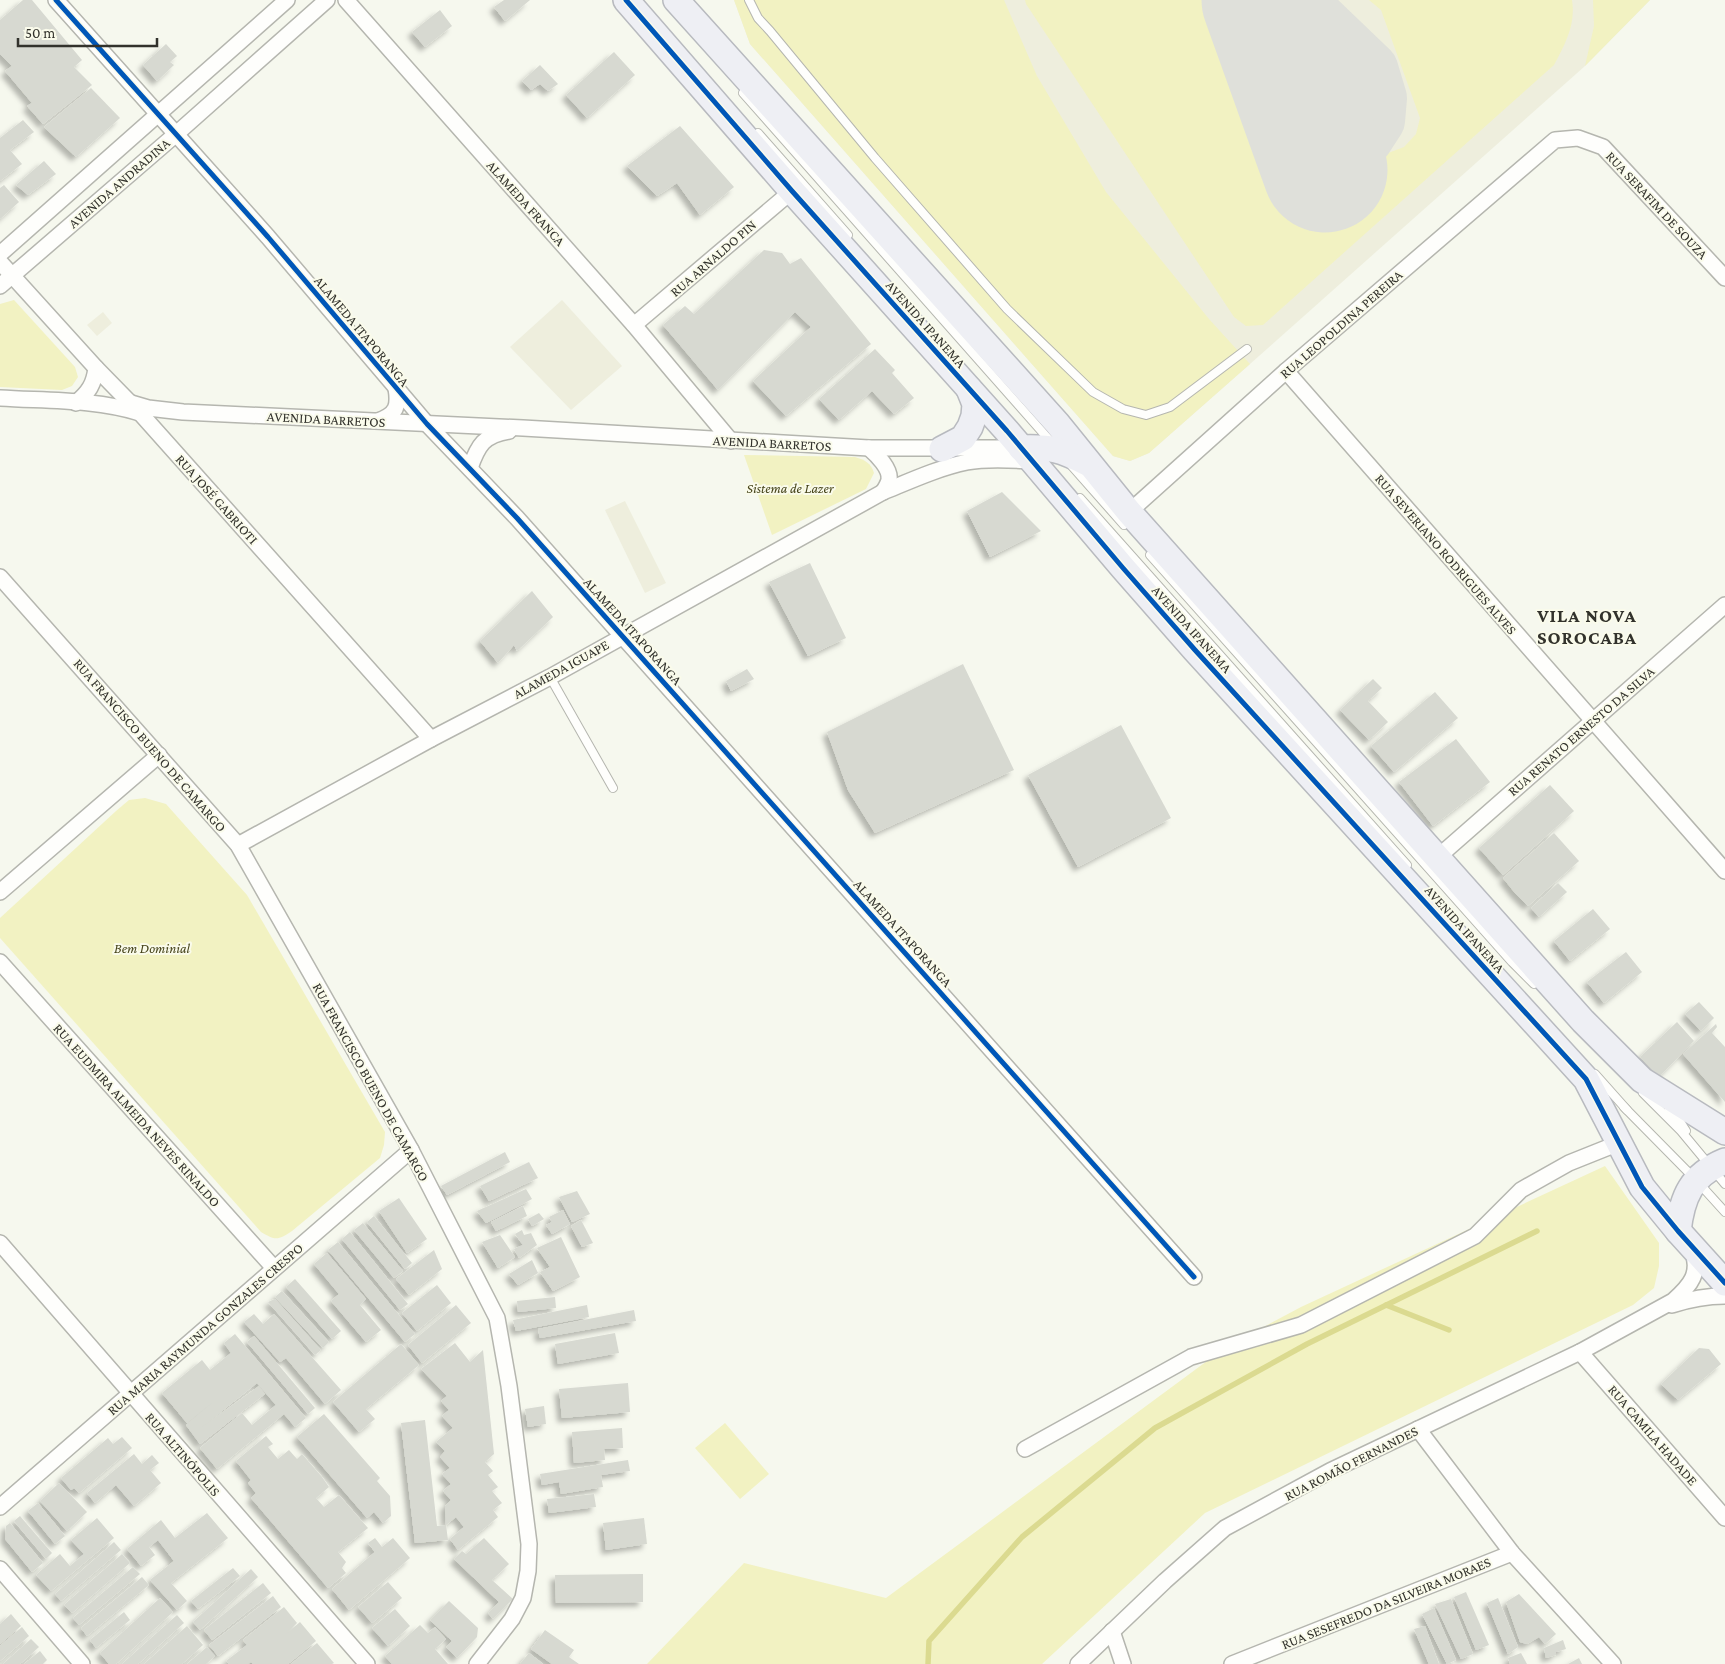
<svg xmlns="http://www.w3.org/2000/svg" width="1725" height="1664" viewBox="0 0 1725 1664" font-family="'Crimson Pro',serif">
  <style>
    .built { fill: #eed }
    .green { fill: #f2f2c2 }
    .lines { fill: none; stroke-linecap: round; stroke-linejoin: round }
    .stream { stroke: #dbda90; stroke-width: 5.5 }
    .taxiway { stroke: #dfe0da; stroke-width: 50 }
    .runway { stroke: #dfe0da; stroke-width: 125 }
    .building { fill: #d7d9d1; filter: url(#shadow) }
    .service-casing { stroke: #b5b6af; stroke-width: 10 }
    .minor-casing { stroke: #b5b6af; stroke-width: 18 }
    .primary-casing { stroke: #b8babf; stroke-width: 28 }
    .service { stroke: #fefefc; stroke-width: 8 }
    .minor { stroke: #fefefc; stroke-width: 15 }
    .primary { stroke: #eeeff4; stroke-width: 25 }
    .cycleway-casing { stroke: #fafbeb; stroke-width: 8 }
    .cycleway { stroke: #0057b8; stroke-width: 5 }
    .labels { text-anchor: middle; stroke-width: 4; stroke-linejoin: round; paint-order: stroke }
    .street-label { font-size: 14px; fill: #32322c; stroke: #fafbeb }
    .park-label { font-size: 14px; font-style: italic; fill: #454319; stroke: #fafbeb }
    .district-label { font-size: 19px; font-weight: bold; letter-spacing: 1px; fill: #32322c; stroke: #fafbeb }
  </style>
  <defs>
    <filter id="shadow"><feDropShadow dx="-4.5" dy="4.5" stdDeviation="2.5" flood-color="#0004"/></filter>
  </defs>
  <rect width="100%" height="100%" fill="#f6f8ee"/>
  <g class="built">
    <path d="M734 0H1650L1585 66 1250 364 1149 453 1130 461 1113 456 750 44Z"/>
    <path d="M562 300 622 366 571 410 510 347Z"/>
    <path d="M103 312 112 323 97 336 87 325Z"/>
    <path d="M625 501 666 583 645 593 605 510Z"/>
  </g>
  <g class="green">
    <path d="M734 0H1004L1037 76 1106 192 1209 319 1250 364 1149 453 1130 461 1113 456 750 44Z"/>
    <path d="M1025 0H1231L1298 187 1404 147 1416 134 1420 118 1381 10 1369 0H1572C1576 25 1565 44 1554 65L1263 325 1246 326 1234 317 1026 4Z"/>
    <path d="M1593 0H1650L1585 66 1594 26Z"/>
    <path d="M14 300 75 367 78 377 72 386 62 390 0 387V304Z"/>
    <path d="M744 455 855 457C865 460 871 463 874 473L866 489 772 535Z"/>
    <path d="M145 798 166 804 247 895 385 1132 384 1145 380 1158 292 1231C278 1240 276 1241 261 1232L0 938V918L116 811 129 800Z"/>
    <path d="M1605 1166 1659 1243V1266L1654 1288 1633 1305 1205 1513 1042 1664H647L744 1563 886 1598 1226 1347 1301 1307Z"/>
    <path d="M725 1423 769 1474 740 1499 695 1448Z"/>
  </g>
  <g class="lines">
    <g class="stream">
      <path d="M1386 1305 1449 1330"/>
      <path d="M928 1664 929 1641 1022 1537 1155 1428 1307 1344 1537 1231"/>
    </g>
    <path class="taxiway" d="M1268 10 1281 109 1299 141 1320 156 1343 155 1367 141 1380 121 1382 98 1373 68 1302 0"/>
    <path class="runway" d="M1264 0 1325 170"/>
  </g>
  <g class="building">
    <path d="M23 0H32L82 60 74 67 92 85 43 124 27 106 32 103 5 71 12 66 0 54V20Z"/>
    <path d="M504 0H530L505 21 494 7Z"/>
    <path d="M440 10 452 26 425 47 412 32Z"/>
    <path d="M166 44 177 56 170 62 174 65 157 81 143 65Z"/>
    <path d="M614 52 635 75 587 118 566 95Z"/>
    <path d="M540 65 558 84 548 91 540 84 531 90 522 81Z"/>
    <path d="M91 88 120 118 76 157 44 127Z"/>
    <path d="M23 120 34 132 10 150 22 164 0 181V138Z"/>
    <path d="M680 126 734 187 700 215 677 183 657 196 627 166Z"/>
    <path d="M44 161 56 174 28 195 16 185Z"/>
    <path d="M4 185 19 202 0 219V188Z"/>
    <path d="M764 250 782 253 790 264 801 258 871 344 786 416 753 381 811 327 795 312 718 390 663 325 685 306 694 314Z"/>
    <path d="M875 349 895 370 892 373 914 398 894 414 872 391 839 420 819 399Z"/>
    <path d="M1002 492 1041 531 990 557 967 511Z"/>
    <path d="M810 563 846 638 808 656 769 582Z"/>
    <path d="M532 591 553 617 517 651 514 645 498 663 480 641Z"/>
    <path d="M963 664 1014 770 875 833 848 790 827 732Z"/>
    <path d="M747 669 754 679 731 691 726 681Z"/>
    <path d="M1373 679 1382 688 1368 701 1388 722 1369 740 1340 710Z"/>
    <path d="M1435 692 1458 718 1394 772 1371 746Z"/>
    <path d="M1121 725 1171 818 1078 867 1028 775Z"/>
    <path d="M1456 739 1490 782 1433 826 1399 782Z"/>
    <path d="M1550 785 1574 811 1503 875 1479 848Z"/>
    <path d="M1554 833 1579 861 1528 906 1515 893 1503 878Z"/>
    <path d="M1558 883 1567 892 1539 917 1531 908Z"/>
    <path d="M1593 909 1610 929 1570 961 1554 941Z"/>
    <path d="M1626 952 1642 972 1604 1003 1587 982Z"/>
    <path d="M1699 1002 1714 1018 1701 1031 1685 1014Z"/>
    <path d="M1677 1022 1694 1041 1659 1077 1640 1057Z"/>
    <path d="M1716 1024 1717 1027 1712 1033 1725 1047V1102L1683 1054Z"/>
    <path d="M505 1152 510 1162 447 1195 441 1186Z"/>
    <path d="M529 1162 538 1178 489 1201 480 1186Z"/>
    <path d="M526 1189 532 1199 486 1223 477 1211Z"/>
    <path d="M577 1191 590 1214 572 1222 559 1197Z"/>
    <path d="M399 1198 427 1239 407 1253 379 1211Z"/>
    <path d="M523 1206 527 1216 496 1231 491 1222Z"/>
    <path d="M563 1210 570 1224 552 1234 546 1225 552 1222 549 1217Z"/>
    <path d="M539 1213 544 1219 532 1226 528 1219Z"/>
    <path d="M374 1216 412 1263 405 1269 367 1222Z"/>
    <path d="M581 1220 593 1243 582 1247 571 1226Z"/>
    <path d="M363 1223 403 1271 394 1278 354 1230Z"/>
    <path d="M522 1230 524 1235 531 1233 537 1245 519 1258 514 1249 523 1245 515 1234Z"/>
    <path d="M350 1232 408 1304 400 1310 342 1239Z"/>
    <path d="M500 1235 515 1257 498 1268 482 1242Z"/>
    <path d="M561 1237 580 1277 553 1291 540 1272 550 1267 537 1248Z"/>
    <path d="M338 1242 415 1334 405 1342 328 1250Z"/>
    <path d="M434 1250 442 1269 409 1295 396 1279Z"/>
    <path d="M327 1253 366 1299 360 1305 381 1330 366 1342 331 1301 339 1294 314 1264Z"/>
    <path d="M532 1260 538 1273 518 1285 509 1274Z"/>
    <path d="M295 1279 341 1331 332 1339 286 1287Z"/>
    <path d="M437 1285 451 1303 417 1331 402 1313Z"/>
    <path d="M282 1291 329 1342 323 1348 275 1297Z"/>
    <path d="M555 1297 556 1308 518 1312 517 1301Z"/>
    <path d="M275 1299 321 1350 315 1355 268 1302Z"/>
    <path d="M456 1305 471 1323 422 1363 408 1345Z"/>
    <path d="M587 1305 589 1317 516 1331 513 1320Z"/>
    <path d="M634 1310 636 1321 540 1338 538 1329Z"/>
    <path d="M254 1314 263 1324 274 1314 341 1390 325 1404 286 1358 280 1362 244 1322Z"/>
    <path d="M615 1333 619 1353 558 1364 555 1344Z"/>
    <path d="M235 1334 306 1418 295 1427 284 1414 217 1469 200 1448 242 1413 252 1425 276 1405 257 1383 202 1427 259 1386 265 1394 200 1444 186 1425 213 1402 187 1423 162 1393 202 1360 210 1370 231 1353 224 1343Z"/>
    <path d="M254 1336 315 1408 308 1414 247 1342Z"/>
    <path d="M455 1343 470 1362 483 1350 494 1454 485 1462 493 1471 488 1475 498 1487 492 1491 502 1503 493 1510 498 1517 458 1550 450 1539 464 1527 456 1517 446 1525 448 1540 415 1543 401 1423 425 1420 437 1526 446 1525 445 1506 451 1500 443 1491 451 1484 442 1474 450 1468 440 1457 445 1451 436 1442 453 1428 442 1416 449 1410 441 1401 447 1396 421 1369Z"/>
    <path d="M401 1344 419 1365 366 1409 375 1419 359 1432 333 1402Z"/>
    <path d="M1699 1348 1709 1349 1721 1364 1678 1400 1661 1384Z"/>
    <path d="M628 1383 630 1412 562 1418 559 1389Z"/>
    <path d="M544 1406 546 1424 528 1427 525 1409Z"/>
    <path d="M324 1414 380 1478 377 1481 390 1496 391 1516 383 1523 374 1512 367 1518 297 1437Z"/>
    <path d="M622 1428 623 1448 604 1449 605 1460 574 1463 572 1432Z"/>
    <path d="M266 1436 273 1444 268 1447 278 1459 289 1450 297 1459 302 1454 322 1477 329 1487 316 1498 324 1507 339 1495 368 1528 338 1552 346 1562 342 1568 346 1573 328 1588 251 1498 256 1493 248 1483 251 1480 236 1461Z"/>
    <path d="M122 1437 132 1448 79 1493 74 1488 71 1490 61 1478 108 1438 113 1444Z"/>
    <path d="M134 1454 142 1464 152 1455 159 1463 150 1470 161 1483 134 1506 116 1485 95 1503 87 1493Z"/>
    <path d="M628 1460 630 1471 601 1475 603 1487 561 1494 559 1482 542 1485 540 1474Z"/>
    <path d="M59 1483 87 1512 67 1531 40 1501Z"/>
    <path d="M594 1494 596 1507 549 1513 547 1499Z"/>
    <path d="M38 1503 65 1536 55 1544 28 1511Z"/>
    <path d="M207 1513 228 1538 171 1583 187 1601 177 1610 150 1580 174 1561 158 1540 149 1547 155 1555 141 1566 127 1549 161 1520 175 1538Z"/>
    <path d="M20 1516 52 1553 46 1559 14 1521Z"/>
    <path d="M97 1518 114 1538 51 1591 36 1575 60 1554 70 1566 84 1554 71 1540Z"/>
    <path d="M644 1518 647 1544 606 1550 603 1523Z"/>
    <path d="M10 1523 43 1563 32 1572 5 1539 6 1526Z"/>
    <path d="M375 1538 382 1547 393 1538 410 1558 349 1610 332 1589 375 1552 368 1543Z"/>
    <path d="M484 1538 509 1564 492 1580 513 1599 493 1619 488 1613 499 1602 454 1559 462 1551 466 1554Z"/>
    <path d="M114 1542 121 1550 61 1601 55 1594Z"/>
    <path d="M122 1554 130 1563 72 1613 64 1605Z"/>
    <path d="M133 1567 140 1574 79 1625 73 1618Z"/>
    <path d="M233 1568 240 1576 198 1609 191 1601Z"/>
    <path d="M251 1569 258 1577 200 1630 193 1622Z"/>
    <path d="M643 1574V1602L556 1603 555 1575Z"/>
    <path d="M142 1577 149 1585 87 1636 81 1628Z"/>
    <path d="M388 1582 402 1598 372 1623 358 1607Z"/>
    <path d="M263 1583 271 1593 212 1640 204 1630Z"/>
    <path d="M1466 1592 1489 1645 1476 1650 1454 1597Z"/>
    <path d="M1519 1594 1556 1634 1545 1644 1539 1637 1527 1644 1520 1642 1506 1602Z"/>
    <path d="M273 1596 281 1607 218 1656 209 1645Z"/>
    <path d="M160 1598 173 1612 116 1664H109L100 1653Z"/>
    <path d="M1498 1598 1518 1647 1508 1654 1487 1603Z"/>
    <path d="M1451 1599 1473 1654 1461 1659 1435 1604Z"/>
    <path d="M449 1601 478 1628 477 1637 457 1658 446 1647 452 1641 430 1620Z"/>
    <path d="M284 1607 297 1623 286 1634 300 1622 316 1641 288 1664H253L251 1662 248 1664H229L226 1661 247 1645 243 1640Z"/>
    <path d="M1434 1608 1456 1660 1447 1664 1422 1614Z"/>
    <path d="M395 1609 410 1626 388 1646 372 1628Z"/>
    <path d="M124 1612 130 1620 96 1648 90 1640Z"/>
    <path d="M11 1614 21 1626 0 1644V1624Z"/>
    <path d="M177 1615 184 1623 138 1664H122Z"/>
    <path d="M420 1625 428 1633 435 1627 446 1639 435 1649 448 1664H392L385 1656Z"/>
    <path d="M187 1626 203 1645 182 1664H144Z"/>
    <path d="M1425 1626 1439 1664H1429L1414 1629Z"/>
    <path d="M22 1627 29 1636 0 1661V1646Z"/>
    <path d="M545 1630 574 1650 569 1657 579 1664H552L531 1649Z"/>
    <path d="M31 1639 39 1647 20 1664H3Z"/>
    <path d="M1563 1640 1566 1649 1556 1652V1655L1546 1658 1544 1648Z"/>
    <path d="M317 1643 334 1663 332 1664H291Z"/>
    <path d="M207 1647 215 1656 206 1664H187Z"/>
    <path d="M40 1651 47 1660 43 1664H24Z"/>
    <path d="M529 1653 543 1664H520Z"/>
    <path d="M1521 1653 1527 1664H1510L1508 1658Z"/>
    <path d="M1579 1658 1582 1664H1568Z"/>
  </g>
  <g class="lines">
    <g class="service-casing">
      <g id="service">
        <path d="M749 0 758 18 770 31 875 158 1007 309 1093 392 1123 409 1146 415 1170 407 1247 349"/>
        <path d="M743 93 1052 443"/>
        <path d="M758 133 848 235"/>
        <path d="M1071 465 1124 525"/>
        <path d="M1080 498 1407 865"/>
        <path d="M1150 555 1512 962 1534 984"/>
        <path d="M550 677 613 788"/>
        <path d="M1595 1074 1627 1110"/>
        <path d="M1643 1093 1681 1131 1725 1184"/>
        <path d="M1624 1107 1696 1180 1725 1212"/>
        <path d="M1669 1109 1679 1120 1686 1131"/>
      </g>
    </g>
    <g class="minor-casing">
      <g id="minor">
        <path d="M56 0 268 237 427 424 517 518 1194 1277"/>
        <path d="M346 0 634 325 731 441"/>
        <path d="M0 254 287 0"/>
        <path d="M0 262 96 368 141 414 431 739"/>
        <path d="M0 286 175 135 327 0"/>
        <path d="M634 325 792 191"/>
        <path d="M1286 371 1725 871"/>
        <path d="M0 398C46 401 95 399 140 413"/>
        <path d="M76 403C89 392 94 384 96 368"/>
        <path d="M131 403 148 408 183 412 523 428 869 448H1021"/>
        <path d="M378 421C397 414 399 406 396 388"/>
        <path d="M869 448C877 455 891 469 889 480 888 484 885 489 883 492"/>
        <path d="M470 468C478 445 484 435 509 431"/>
        <path d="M1129 512 1286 371 1555 140 1578 138 1603 147 1725 278"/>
        <path d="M0 577 238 845 411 1150 497 1318 509 1386 529 1544 528 1571 523 1598 512 1619 477 1664"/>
        <path d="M238 845 431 739 550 677 883 492C910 481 938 468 967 462 988 458 1011 460 1032 461"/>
        <path d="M1438 857 1725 605"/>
        <path d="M0 892 159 755"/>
        <path d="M0 962 274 1268"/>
        <path d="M0 1243 367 1664"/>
        <path d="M1672 1305C1690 1299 1706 1296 1725 1296"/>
        <path d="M1580 1352 1725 1518"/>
        <path d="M1418 1429 1512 1553 1613 1664"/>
        <path d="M1025 1449 1191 1357 1301 1325 1475 1236 1521 1190 1569 1163 1619 1143"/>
        <path d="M0 1507 411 1150"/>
        <path d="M0 1569 82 1664"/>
        <path d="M1112 1631 1123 1664"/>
        <path d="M1078 1664 1165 1581 1225 1528 1330 1471 1580 1352 1673 1301C1691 1285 1701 1273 1692 1249"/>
        <path d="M1232 1664 1512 1553"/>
      </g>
    </g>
    <g class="primary-casing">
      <g id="primary">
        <path d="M626 0 792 191 1007 431 1123 568 1195 650 1586 1079 1642 1187 1678 1231 1725 1283"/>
        <path d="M676 0 1057 423 1129 512 1583 1021 1642 1080 1725 1132"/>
        <path d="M1021 448C1051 447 1060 449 1087 463"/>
        <path d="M942 449 963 438 970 427 974 416 975 404 969 389"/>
        <path d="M1678 1231C1682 1197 1691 1175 1725 1161"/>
      </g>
    </g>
    <use href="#service" class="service"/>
    <use href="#minor" class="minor"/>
    <use href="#primary" class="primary"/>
    <g class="cycleway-casing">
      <g id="cycleway">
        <path d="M56 0 268 237 427 424 517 518 1194 1277"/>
        <path d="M626 0 792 191 1007 431 1123 568 1195 650 1586 1079 1642 1187 1678 1231 1725 1283"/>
      </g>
    </g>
    <use href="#cycleway" class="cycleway"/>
  </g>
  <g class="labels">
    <g class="street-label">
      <text transform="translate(119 183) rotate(-41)" y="5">AVENIDA ANDRADINA</text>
      <text transform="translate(526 203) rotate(48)" y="5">ALAMEDA FRANCA</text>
      <text transform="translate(1657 205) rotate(47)" y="5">RUA SERAFIM DE SOUZA</text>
      <text transform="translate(713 258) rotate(-41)" y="5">RUA ARNALDO PIN</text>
      <text transform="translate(926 324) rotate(48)" y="5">AVENIDA IPANEMA</text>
      <text transform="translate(1341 324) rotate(-41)" y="5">RUA LEOPOLDINA PEREIRA</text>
      <text transform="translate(362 331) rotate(50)" y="5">ALAMEDA ITAPORANGA</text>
      <text transform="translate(326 419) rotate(3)" y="5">AVENIDA BARRETOS</text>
      <text transform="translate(772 443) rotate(3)" y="5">AVENIDA BARRETOS</text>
      <text transform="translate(217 499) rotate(48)" y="5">RUA JOSÉ GABRIOTI</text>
      <text transform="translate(1446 554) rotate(49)" y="5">RUA SEVERIANO RODRIGUES ALVES</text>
      <text transform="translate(1192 629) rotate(48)" y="5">AVENIDA IPANEMA</text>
      <text transform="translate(633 631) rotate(48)" y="5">ALAMEDA ITAPORANGA</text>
      <text transform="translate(561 669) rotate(-29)" y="5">ALAMEDA IGUAPE</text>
      <text transform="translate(1581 731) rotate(-41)" y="5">RUA RENATO ERNESTO DA SILVA</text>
      <text transform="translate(150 745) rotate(49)" y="5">RUA FRANCISCO BUENO DE CAMARGO</text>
      <text transform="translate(1465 929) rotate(48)" y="5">AVENIDA IPANEMA</text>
      <text transform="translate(903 933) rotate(48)" y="5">ALAMEDA ITAPORANGA</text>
      <text transform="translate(371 1082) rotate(61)" y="5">RUA FRANCISCO BUENO DE CAMARGO</text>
      <text transform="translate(137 1115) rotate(48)" y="5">RUA EUDMIRA ALMEIDA NEVES RINALDO</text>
      <text transform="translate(205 1329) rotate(-41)" y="5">RUA MARIA RAYMUNDA GONZALES CRESPO</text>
      <text transform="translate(1653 1435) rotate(49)" y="5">RUA CAMILA HADADE</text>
      <text transform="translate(183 1454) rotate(49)" y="5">RUA ALTINÓPOLIS</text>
      <text transform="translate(1351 1463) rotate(-27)" y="5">RUA ROMÃO FERNANDES</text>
      <text transform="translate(1386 1603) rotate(-22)" y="5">RUA SESEFREDO DA SILVEIRA MORAES</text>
    </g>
    <g class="park-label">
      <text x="790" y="493">Sistema de Lazer</text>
      <text x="152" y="953">Bem Dominial</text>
    </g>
    <g class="district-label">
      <text x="1587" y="622">VILA NOVA<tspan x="1587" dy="22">SOROCABA</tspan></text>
    </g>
  </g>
  <path d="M18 38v8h139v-8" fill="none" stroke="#32322c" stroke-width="2.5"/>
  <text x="25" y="38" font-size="15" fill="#32322c" stroke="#fafbeb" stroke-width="4" paint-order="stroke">50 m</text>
</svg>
